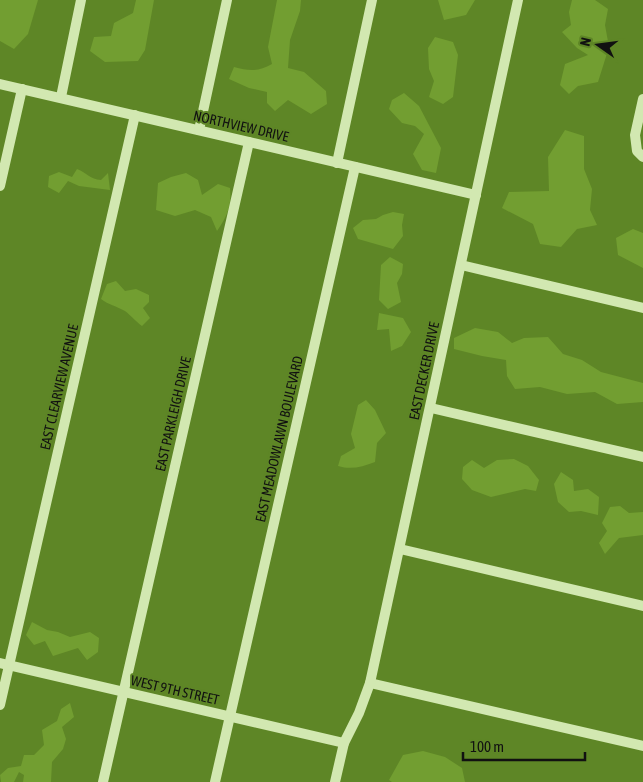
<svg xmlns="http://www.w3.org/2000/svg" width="643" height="782" viewBox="0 0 643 782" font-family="'Asap Condensed',sans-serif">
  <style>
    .green { fill: #729e31 }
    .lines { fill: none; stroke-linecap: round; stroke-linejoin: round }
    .minor { stroke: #d2e8b1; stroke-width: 10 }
    .labels { text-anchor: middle; stroke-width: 4; stroke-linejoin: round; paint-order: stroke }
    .street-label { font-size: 14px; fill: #111; stroke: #5e8626 }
  </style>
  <rect width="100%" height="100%" fill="#5e8626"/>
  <g class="green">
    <path d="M0 0H38L28 34 14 49 0 41Z"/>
    <path d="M136 0H154L145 50 138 61 105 62 90 51 94 37 111 36 114 23 133 13Z"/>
    <path d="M277 0H301L300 11 290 40 288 68 304 72 326 91 327 104 311 114 288 100 275 111 267 103V92L249 88 229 79 234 67C249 71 258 72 272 64L268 47Z"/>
    <path d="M438 0H475L466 15 444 20Z"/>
    <path d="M572 0H595L608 9 605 25 609 47 598 82 578 86 569 94 560 85 565 64 588 55 577 48 562 32 571 25 569 12Z"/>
    <path d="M435 37 453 42 458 55 453 97 443 104 429 97 434 81 429 69 428 48Z"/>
    <path d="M404 93 419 106 441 148 436 173 422 170 413 154 424 134 415 126 402 123 389 109 392 100Z"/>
    <path d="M565 130 584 136V169L592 189 590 210 597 225 577 229 561 247 540 244 533 224 502 208 509 192 549 191 548 157Z"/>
    <path d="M77 169C87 173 90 179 101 180L108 173 110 190 79 186 68 181 59 193 48 187 49 176 59 172 72 177Z"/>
    <path d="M186 173 198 180 202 195 218 184 230 188C232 205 227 217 217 231L211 217 195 210 175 216 156 210 158 183 171 177Z"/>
    <path d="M393 212 404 214 402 225 403 236 393 249 358 239 353 228 363 220 376 219 383 215Z"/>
    <path d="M633 229 643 233V268L618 255 616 238Z"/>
    <path d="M390 257 403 264 402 274 397 283 401 302 388 309 379 300 381 265Z"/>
    <path d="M116 281 125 291 136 289 149 295V302L143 308 150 318 142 326C136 322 128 312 123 310 116 306 109 305 101 299L107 284Z"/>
    <path d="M379 313 403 318 411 332 402 346 391 351 389 329 377 330Z"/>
    <path d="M475 328 498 332 512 343 524 338 548 337 563 354 582 360 601 372 643 383V402L617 404 595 392 567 394 540 387 515 389 507 376 506 360 482 356 454 349V338Z"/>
    <path d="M366 400 375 410 386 433 377 443 375 462C362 467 351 470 338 466L341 456 355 448 351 434 358 405Z"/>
    <path d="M514 459 528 466 539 480 536 491 525 489 491 497 472 490 462 479 463 467 472 460 484 468 497 460Z"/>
    <path d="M561 472 573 480 574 491 588 489 599 497 598 515 581 511 569 512 558 502 554 484Z"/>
    <path d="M620 506 629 513 643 512V535L619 538 605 554 599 543 607 531 602 523 610 507Z"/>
    <path d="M32 622 47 630 58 632 70 637 90 632 99 638 98 652 87 660 78 648 53 656 45 641 34 645 26 635Z"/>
    <path d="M70 703 74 717 62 727 66 739 63 749 52 762 51 782H23L24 775 19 772 14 782H1L0 775 8 768 21 766 24 755H34L44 745 42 730 57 721 61 709Z"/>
    <path d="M423 751 445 757 462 768 465 782H392L389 780 403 755Z"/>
  </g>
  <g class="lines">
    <g class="minor">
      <path d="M0 84 476 195"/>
      <path d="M61 97 81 0"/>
      <path d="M643 99 635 135 637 151 643 157"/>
      <path d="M199 130 227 0"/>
      <path d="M337 163 372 0"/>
      <path d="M0 186 22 89"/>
      <path d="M461 265 643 308"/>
      <path d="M431 408 643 457"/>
      <path d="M400 549 643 606"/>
      <path d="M0 663 344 743"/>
      <path d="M370 683 643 746"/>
      <path d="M0 705 135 115"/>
      <path d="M103 782 249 142"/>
      <path d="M215 782 355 167"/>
      <path d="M335 782 344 743 359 713 370 683 518 0"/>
    </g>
  </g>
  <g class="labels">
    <g class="street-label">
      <text transform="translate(241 126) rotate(13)" y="5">NORTHVIEW DRIVE</text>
      <text transform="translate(424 371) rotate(-78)" y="5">EAST DECKER DRIVE</text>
      <text transform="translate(59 387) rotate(-77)" y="5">EAST CLEARVIEW AVENUE</text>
      <text transform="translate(173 414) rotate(-77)" y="5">EAST PARKLEIGH DRIVE</text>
      <text transform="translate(279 439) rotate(-77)" y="5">EAST MEADOWLAWN BOULEVARD</text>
      <text transform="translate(175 690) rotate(13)" y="5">WEST 9TH STREET</text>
    </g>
  </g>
  <g transform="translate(598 45) rotate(284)" stroke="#5e8626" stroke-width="4" paint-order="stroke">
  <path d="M0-4L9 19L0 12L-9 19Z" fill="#111111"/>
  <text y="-8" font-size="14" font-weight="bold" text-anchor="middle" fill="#111111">N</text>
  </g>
  <path d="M463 752v8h122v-8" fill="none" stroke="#111111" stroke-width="2.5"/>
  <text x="470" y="752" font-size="15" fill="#111111" stroke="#5e8626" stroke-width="4" paint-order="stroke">100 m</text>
</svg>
